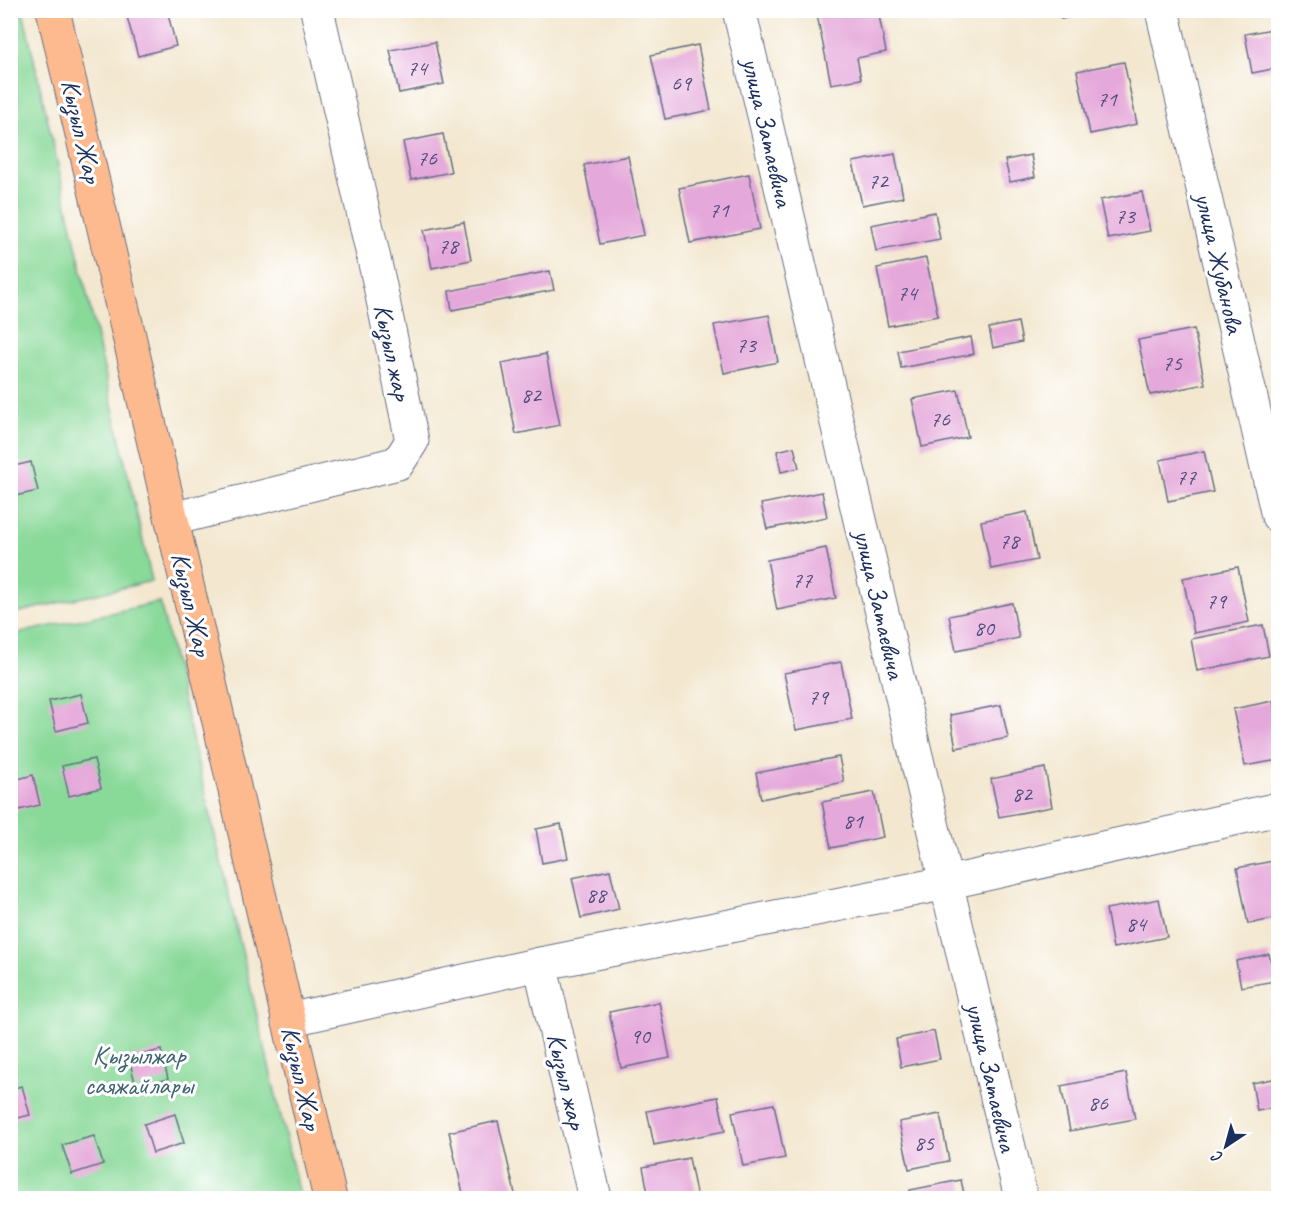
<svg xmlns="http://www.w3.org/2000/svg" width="1289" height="1209" viewBox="0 0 1289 1209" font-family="Caveat,sans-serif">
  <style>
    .green { fill: #89d999; stroke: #52847c; stroke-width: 1.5 }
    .building { fill: #e5a8da }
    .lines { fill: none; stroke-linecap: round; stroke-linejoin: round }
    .minor-casing { stroke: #676f86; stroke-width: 35 }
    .major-casing { stroke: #676f86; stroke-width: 35 }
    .minor { stroke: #fff; stroke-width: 33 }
    .major { stroke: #fcba8e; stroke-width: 33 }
    .labels { text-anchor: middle; stroke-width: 6; stroke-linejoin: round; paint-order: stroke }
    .number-label { font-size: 22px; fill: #4e4d7d }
    .street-label { font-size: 26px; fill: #1b2f5e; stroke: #fff }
    .park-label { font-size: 26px; fill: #3c6270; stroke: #fff }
  </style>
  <rect width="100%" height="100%" fill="#fff"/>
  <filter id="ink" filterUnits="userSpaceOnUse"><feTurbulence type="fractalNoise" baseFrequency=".0167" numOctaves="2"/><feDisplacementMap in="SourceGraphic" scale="12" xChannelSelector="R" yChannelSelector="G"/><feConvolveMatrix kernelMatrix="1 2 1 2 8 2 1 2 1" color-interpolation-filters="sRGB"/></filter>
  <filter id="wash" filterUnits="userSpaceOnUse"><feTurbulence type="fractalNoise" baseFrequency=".008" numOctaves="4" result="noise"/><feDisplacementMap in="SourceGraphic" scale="24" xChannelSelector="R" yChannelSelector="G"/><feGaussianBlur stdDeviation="1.35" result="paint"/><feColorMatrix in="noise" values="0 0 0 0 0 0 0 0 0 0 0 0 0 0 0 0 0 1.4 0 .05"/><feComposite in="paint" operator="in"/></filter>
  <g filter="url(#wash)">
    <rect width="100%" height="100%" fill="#f3e7cf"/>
    <g class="green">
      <path d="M10 11H23L152 581 11 614Z"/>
      <path d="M160 602 300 1198H11L10 635Z"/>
    </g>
    <g id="blocks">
      <g class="building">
        <path d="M150 10H167L176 46 138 56 127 17Z"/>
        <path d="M816 10H878L886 52 857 58 861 79 831 84Z"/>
        <path d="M1059 10H1096V12L1061 19Z"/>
        <path d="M1278 28V68L1252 73 1245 34Z"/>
        <path d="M435 42 444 84 399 93 390 50Z"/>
        <path d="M698 45 711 110 665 119 651 55Z"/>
        <path d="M1124 62 1137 124 1090 134 1077 71Z"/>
        <path d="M443 134 451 172 411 180 403 142Z"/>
        <path d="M895 154 903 197 862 205 853 162Z"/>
        <path d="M1031 155 1035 177 1010 182 1005 160Z"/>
        <path d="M628 156 644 235 600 244 584 165Z"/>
        <path d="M749 174 760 229 690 243 679 188Z"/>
        <path d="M1142 192 1150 231 1108 239 1100 200Z"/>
        <path d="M935 212 940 239 876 251 871 225Z"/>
        <path d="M464 222 471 260 432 268 424 230Z"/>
        <path d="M926 258 938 316 888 326 877 268Z"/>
        <path d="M550 271 554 290 452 310 449 291Z"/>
        <path d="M769 315 778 362 724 373 714 325Z"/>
        <path d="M1018 322 1022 342 993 348 989 328Z"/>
        <path d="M1194 329 1205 384 1150 395 1138 340Z"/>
        <path d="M971 337 974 354 901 368 898 351Z"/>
        <path d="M546 354 560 425 516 434 502 363Z"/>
        <path d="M958 390 968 437 922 447 912 399Z"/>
        <path d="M794 447 799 468 781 472 777 451Z"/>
        <path d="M1204 451 1213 492 1168 501 1160 460Z"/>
        <path d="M31 462 38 491 10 497V467Z"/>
        <path d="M822 492 827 517 767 529 761 504Z"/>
        <path d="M1027 512 1037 560 991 569 981 521Z"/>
        <path d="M826 548 836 598 777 610 767 560Z"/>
        <path d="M1238 567 1249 622 1194 633 1183 578Z"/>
        <path d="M1012 603 1019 638 956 651 949 616Z"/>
        <path d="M1263 625 1269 656 1197 671 1191 639Z"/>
        <path d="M841 662 852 719 796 730 784 673Z"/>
        <path d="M81 694 88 723 56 731 49 701Z"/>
        <path d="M1273 701 1278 727V760L1245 766 1233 709Z"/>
        <path d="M1001 705 1008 738 956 748 950 715Z"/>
        <path d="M839 757 844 782 761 799 756 773Z"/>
        <path d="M94 759 101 788 69 796 62 766Z"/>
        <path d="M1045 768 1052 807 999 817 991 779Z"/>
        <path d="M33 775 40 805 10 812V781Z"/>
        <path d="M874 792 883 837 831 848 822 802Z"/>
        <path d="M561 824 568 858 542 863 536 829Z"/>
        <path d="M1278 860V918L1248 924 1237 868Z"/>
        <path d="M610 870 619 909 581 918 572 878Z"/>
        <path d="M1159 899 1167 937 1113 948 1106 909Z"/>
        <path d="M1269 954 1275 981 1241 987 1236 961Z"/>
        <path d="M659 1002 670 1058 621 1068 609 1012Z"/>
        <path d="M934 1031 940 1059 901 1067 896 1039Z"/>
        <path d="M161 1050 168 1079 136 1087 129 1058Z"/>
        <path d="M1126 1073 1135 1119 1070 1131 1061 1086Z"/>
        <path d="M1278 1078V1107L1257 1111 1252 1083Z"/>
        <path d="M22 1086 30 1115 10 1120V1089Z"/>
        <path d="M718 1097 725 1131 654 1145 647 1111Z"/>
        <path d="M774 1104 785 1158 743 1166 732 1112Z"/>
        <path d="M175 1114 184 1143 153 1153 144 1124Z"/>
        <path d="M940 1114 949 1161 909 1169 899 1122Z"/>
        <path d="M498 1121 516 1198H464L449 1132Z"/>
        <path d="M94 1136 103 1164 72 1174 62 1145Z"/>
        <path d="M689 1158 697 1198H649L643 1167Z"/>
        <path d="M961 1180 965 1198H911L910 1190Z"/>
      </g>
    </g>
  </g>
  <g filter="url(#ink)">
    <use href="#blocks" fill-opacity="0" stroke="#676f86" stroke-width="1.5"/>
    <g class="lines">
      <g class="minor-casing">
        <g id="minor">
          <path d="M739 10 1021 1198"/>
          <path d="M1162 10 1278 516"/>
          <path d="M172 519 398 463 412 441 379 281 317 10"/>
          <path d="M540 964 595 1198"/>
          <path d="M288 1020 540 964 946 883 1278 809"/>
        </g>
      </g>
      <g class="major-casing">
        <path id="major" d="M53 10 330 1198"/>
      </g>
      <use href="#minor" class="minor"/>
      <use href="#major" class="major"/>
    </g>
  </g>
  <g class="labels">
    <g class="number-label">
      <text x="417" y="75">74</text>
      <text x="681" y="90">69</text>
      <text x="1107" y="106">71</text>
      <text x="427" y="165">76</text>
      <text x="878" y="188">72</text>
      <text x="719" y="217">71</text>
      <text x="1125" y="223">73</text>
      <text x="448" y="253">78</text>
      <text x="907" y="300">74</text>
      <text x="746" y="352">73</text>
      <text x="1172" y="370">75</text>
      <text x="531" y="402">82</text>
      <text x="940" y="426">76</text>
      <text x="1186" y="484">77</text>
      <text x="1009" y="548">78</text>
      <text x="802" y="587">77</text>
      <text x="1216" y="608">79</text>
      <text x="984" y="635">80</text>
      <text x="818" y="704">79</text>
      <text x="1022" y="801">82</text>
      <text x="853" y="828">81</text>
      <text x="596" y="902">88</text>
      <text x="1136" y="931">84</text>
      <text x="640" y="1043">90</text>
      <text x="1098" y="1110">86</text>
      <text x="924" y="1150">85</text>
    </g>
    <g class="street-label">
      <text transform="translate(82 131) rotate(77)" y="9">Кызыл Жар</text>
      <text transform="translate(768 132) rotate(77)" y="9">улица Затаевича</text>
      <text transform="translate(1220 263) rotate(77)" y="9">улица Жубанова</text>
      <text transform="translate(393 352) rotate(78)" y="9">Кызыл жар</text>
      <text transform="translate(192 604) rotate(77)" y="9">Кызыл Жар</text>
      <text transform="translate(880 604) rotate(77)" y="9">улица Затаевича</text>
      <text transform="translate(992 1077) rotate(77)" y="9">улица Затаевича</text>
      <text transform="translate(302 1078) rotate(77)" y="9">Кызыл Жар</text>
      <text transform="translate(567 1081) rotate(77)" y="9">Кызыл жар</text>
    </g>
    <g class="park-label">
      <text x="139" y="1064">Қызылжар<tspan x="139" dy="30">саяжайлары</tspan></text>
    </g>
  </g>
  <rect width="1289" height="1209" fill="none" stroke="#fff" stroke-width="36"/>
  <g transform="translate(1226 1146) rotate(216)" stroke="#ffffff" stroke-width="4.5" paint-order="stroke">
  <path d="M0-4.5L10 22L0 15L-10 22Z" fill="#1b2f5e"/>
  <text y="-9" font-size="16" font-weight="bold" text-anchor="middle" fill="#1b2f5e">С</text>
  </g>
</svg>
